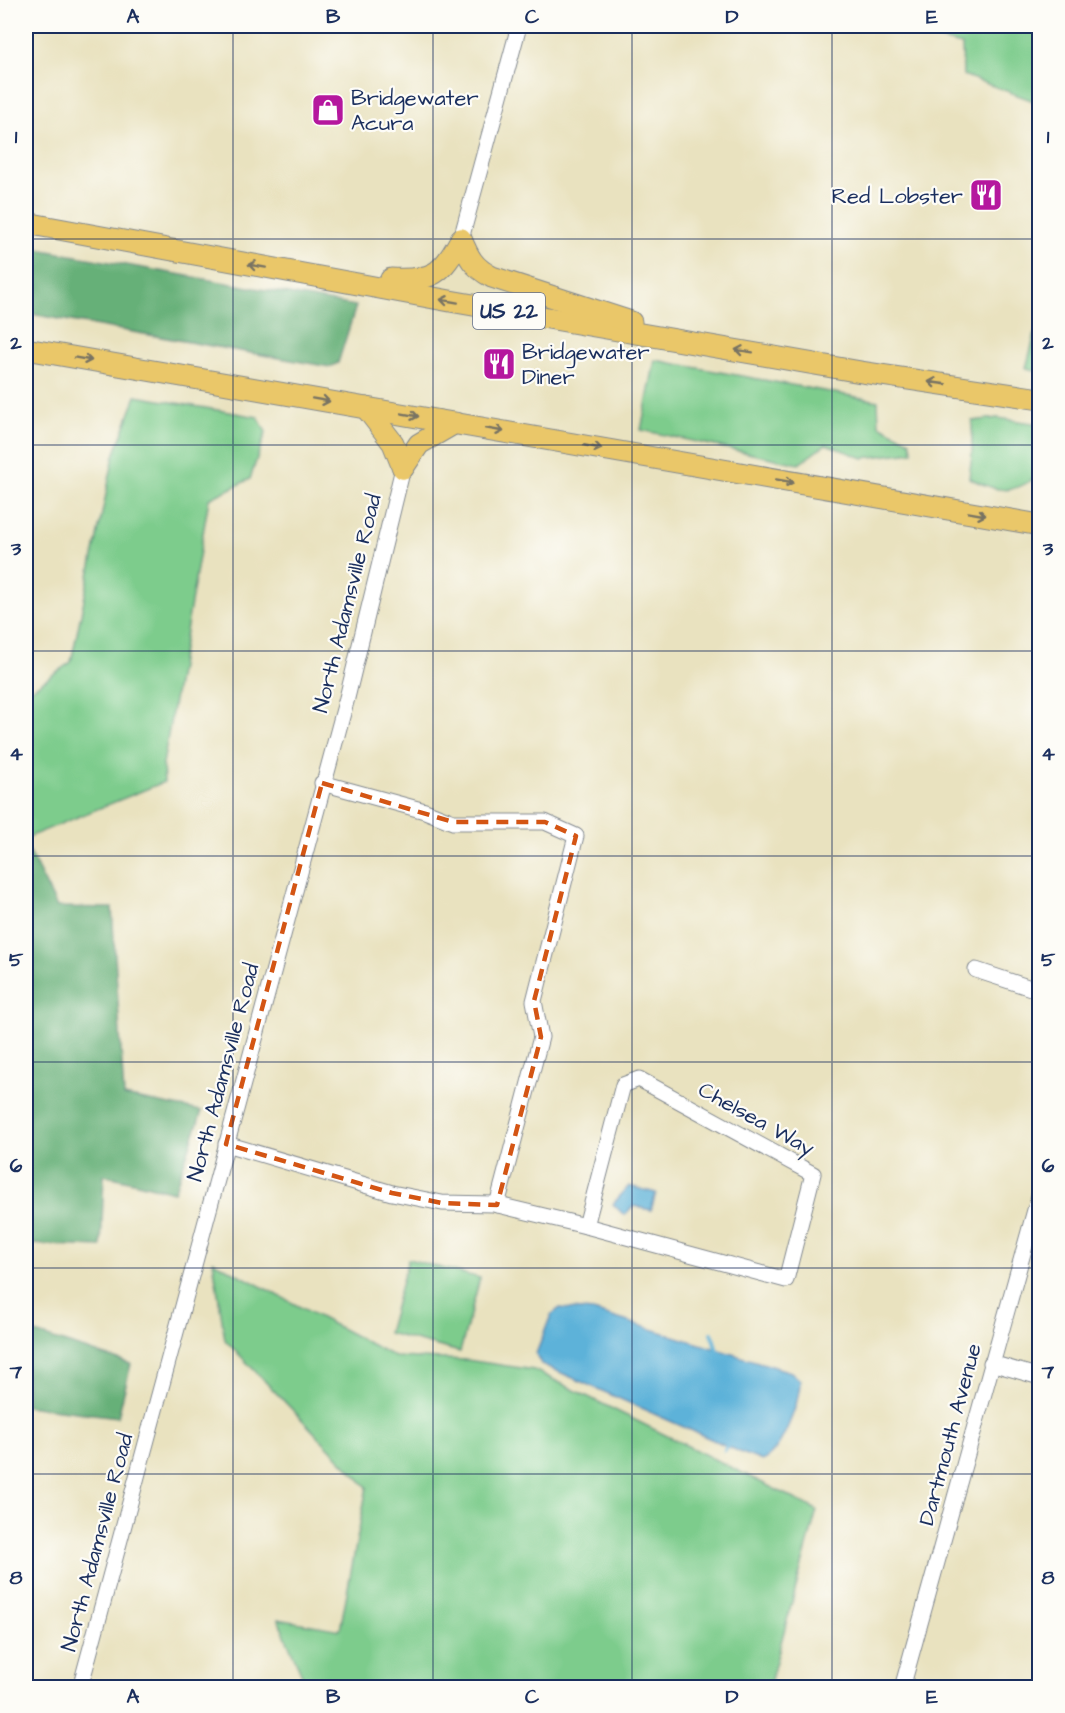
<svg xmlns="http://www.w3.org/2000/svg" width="1065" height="1713" viewBox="0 0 1065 1713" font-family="'Architects Daughter',sans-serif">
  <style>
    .green { fill: #7dcc8c; stroke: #4c7e75; stroke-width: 1.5 }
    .forest { fill: #66b078; stroke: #40706b; stroke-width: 1.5 }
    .water { fill: #5db2d9; stroke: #3c709c; stroke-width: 1.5 }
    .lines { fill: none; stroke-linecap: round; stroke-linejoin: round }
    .stream { stroke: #5db2d9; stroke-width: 4 }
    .minor-casing { stroke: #82888e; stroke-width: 17 }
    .highway-casing { stroke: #82888e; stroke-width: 23 }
    .minor { stroke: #fff; stroke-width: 15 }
    .highway { stroke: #eac769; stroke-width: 21 }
    .oneway { stroke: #787363 }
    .marked { fill: none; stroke: #d45514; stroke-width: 4.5; stroke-dasharray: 12 8; stroke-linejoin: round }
    .grid { fill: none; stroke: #1b2f5e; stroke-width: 1.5; stroke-opacity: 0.55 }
    .labels { text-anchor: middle; stroke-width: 4.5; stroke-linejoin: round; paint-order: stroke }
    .shield { fill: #fdfcf7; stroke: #5f6c8c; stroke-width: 1.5 }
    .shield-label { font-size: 21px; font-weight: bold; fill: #1b2f5e }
    .poi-label { font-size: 22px; fill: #1b2f5e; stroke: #fdfcf7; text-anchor: start }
    .street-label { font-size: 22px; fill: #1b2f5e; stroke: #fdfcf7 }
    .neatline { fill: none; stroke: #1b2f5e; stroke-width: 2 }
    .grid-label { font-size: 20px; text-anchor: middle; font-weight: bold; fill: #1b2f5e }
  </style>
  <rect width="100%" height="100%" fill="#fdfcf7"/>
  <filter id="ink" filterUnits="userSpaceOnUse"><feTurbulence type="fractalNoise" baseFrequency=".0167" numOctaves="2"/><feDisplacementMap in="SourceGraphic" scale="12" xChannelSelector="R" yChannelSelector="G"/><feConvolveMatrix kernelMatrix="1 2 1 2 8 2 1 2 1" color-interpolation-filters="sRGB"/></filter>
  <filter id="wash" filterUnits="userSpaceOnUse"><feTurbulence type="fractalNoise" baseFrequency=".008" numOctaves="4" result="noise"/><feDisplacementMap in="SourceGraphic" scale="24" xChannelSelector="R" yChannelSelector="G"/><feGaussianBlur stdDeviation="1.35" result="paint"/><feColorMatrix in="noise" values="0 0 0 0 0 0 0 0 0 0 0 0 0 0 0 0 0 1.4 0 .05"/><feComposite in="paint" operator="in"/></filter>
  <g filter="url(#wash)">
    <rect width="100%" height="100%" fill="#e9e2bf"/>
    <g class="green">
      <path d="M882 26H1039V103L963 75 962 45Z"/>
      <path d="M1039 319V371L1026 368Z"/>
      <path d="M655 360 878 401 879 425 910 441 913 452 863 458 826 444 799 464 641 430Z"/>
      <path d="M136 396 258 417 266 432 250 479 209 499 163 764 164 782 26 838V693L71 662 114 456Z"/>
      <path d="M998 418 1039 424V475C1011 496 999 492 969 478L972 454V421Z"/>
      <path d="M408 1259 480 1278 460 1352 388 1333Z"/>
      <path d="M213 1261 395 1357 467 1360 534 1370 817 1510 769 1687H307L278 1619 340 1630 367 1487 225 1340Z"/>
    </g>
    <g class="forest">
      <path d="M26 247 356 306 338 363 330 367 26 313Z"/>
      <path d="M26 845 57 907 112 908 124 1096 202 1111 174 1192 104 1175 101 1247 27 1244 26 1252Z"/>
      <path d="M26 1330 131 1364 118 1417 26 1406Z"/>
    </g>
    <g class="water">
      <path d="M629 1186 656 1193 651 1210 634 1206 624 1215 613 1204Z"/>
      <path d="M560 1308 593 1311 791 1372 800 1380C800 1401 782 1452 762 1461L747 1455 541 1364 536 1354 551 1315Z"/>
    </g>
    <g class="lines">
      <g class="stream">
        <path d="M712 1333 717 1352"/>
        <path d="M725 1450 728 1442"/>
      </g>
    </g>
  </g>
  <g filter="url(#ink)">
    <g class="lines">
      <g class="minor-casing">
        <g id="minor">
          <path d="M461 239 519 26"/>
          <path d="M322 783 425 811 453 822H545L576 836 534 1001 541 1037 497 1205"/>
          <path d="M976 970 1040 991"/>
          <path d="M639 1079 813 1174 786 1280 586 1226 623 1085Z"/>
          <path d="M226 1144 392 1193 442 1203 494 1204 586 1226"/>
          <path d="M991 1363 1040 1377"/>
          <path d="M80 1688 347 698 403 468"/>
          <path d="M902 1688 1040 1192"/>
        </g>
      </g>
      <g class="highway-casing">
        <g id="highway">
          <path d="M26 223 450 301 861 372 1040 399"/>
          <path d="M461 239C469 258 473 267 492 277L631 322"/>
          <path d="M391 279C433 281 441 275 461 239"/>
          <path d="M26 349 1040 525"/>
          <path d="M366 408 393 443 403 468"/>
          <path d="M403 468 419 444 455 423"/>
        </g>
      </g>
      <use href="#minor" class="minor"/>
      <use href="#highway" class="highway"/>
    </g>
    <defs><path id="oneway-shaft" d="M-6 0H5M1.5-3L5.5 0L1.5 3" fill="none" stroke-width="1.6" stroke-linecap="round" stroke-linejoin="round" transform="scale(1.5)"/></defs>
    <g class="oneway">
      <use href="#oneway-shaft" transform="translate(257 266) rotate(-170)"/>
      <use href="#oneway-shaft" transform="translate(449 301) rotate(-170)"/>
      <use href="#oneway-shaft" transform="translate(744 351) rotate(-171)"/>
      <use href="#oneway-shaft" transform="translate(83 359) rotate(10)"/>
      <use href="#oneway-shaft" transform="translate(937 383) rotate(-172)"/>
      <use href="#oneway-shaft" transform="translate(321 400) rotate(10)"/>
      <use href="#oneway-shaft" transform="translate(410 415) rotate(10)"/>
      <use href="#oneway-shaft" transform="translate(495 430) rotate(10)"/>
      <use href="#oneway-shaft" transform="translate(593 447) rotate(11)"/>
      <use href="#oneway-shaft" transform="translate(785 481) rotate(10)"/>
      <use href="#oneway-shaft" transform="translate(977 514) rotate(10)"/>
    </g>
  </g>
  <path class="marked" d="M322 783 453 822H545L576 836 534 1001 541 1037 497 1205 442 1203 392 1193 226 1144Z"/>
  <path class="grid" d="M233 26V1688M433 26V1688M632 26V1688M832 26V1688M26 239H1040M26 445H1040M26 651H1040M26 856H1040M26 1062H1040M26 1268H1040M26 1474H1040"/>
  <defs>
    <g id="shop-square" transform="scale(1.725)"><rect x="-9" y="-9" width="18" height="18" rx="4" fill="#b5179e" stroke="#fdfcf7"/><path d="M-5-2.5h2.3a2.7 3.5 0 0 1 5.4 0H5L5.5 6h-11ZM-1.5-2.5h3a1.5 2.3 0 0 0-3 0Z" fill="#fff"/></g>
    <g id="restaurant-square" transform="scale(1.725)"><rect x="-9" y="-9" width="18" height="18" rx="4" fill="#b5179e" stroke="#fdfcf7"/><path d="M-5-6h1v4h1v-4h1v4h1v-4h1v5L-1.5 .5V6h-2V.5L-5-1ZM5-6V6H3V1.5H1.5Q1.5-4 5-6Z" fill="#fff"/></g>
  </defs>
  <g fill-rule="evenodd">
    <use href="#shop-square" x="328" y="110"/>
    <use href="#restaurant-square" x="986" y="195"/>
    <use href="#restaurant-square" x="499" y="364"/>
  </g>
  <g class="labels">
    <rect class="shield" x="473" y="293" width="72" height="36" rx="4.5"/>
    <g class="shield-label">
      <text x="509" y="318">US 22</text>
    </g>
    <g class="poi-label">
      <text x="351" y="105">Bridgewater<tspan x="351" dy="25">Acura</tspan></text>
      <text x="963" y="203" text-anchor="end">Red Lobster</text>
      <text x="522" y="359">Bridgewater<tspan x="522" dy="25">Diner</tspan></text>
    </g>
    <g class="street-label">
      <text transform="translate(346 603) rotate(-76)" y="8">North Adamsville Road</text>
      <text transform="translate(222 1072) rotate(-75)" y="8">North Adamsville Road</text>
      <text transform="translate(757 1118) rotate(29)" y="8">Chelsea Way</text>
      <text transform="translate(949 1434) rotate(-75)" y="8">Dartmouth Avenue</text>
      <text transform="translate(96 1542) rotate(-75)" y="8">North Adamsville Road</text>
    </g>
  </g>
  <rect width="1065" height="1713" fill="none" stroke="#fdfcf7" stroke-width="66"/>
  <rect x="33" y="33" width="999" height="1647" class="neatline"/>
  <g class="grid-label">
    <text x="133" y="23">A</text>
    <text x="333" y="23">B</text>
    <text x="532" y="23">C</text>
    <text x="732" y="23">D</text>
    <text x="932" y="23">E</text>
    <text x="16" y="143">1</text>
    <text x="1048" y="143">1</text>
    <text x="16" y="349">2</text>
    <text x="1048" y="349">2</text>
    <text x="16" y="555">3</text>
    <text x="1048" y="555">3</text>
    <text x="16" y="760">4</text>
    <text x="1048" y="760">4</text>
    <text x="16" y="966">5</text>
    <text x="1048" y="966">5</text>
    <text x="16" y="1172">6</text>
    <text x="1048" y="1172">6</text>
    <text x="16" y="1378">7</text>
    <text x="1048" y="1378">7</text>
    <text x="16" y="1584">8</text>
    <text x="1048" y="1584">8</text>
    <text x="133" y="1703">A</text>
    <text x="333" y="1703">B</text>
    <text x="532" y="1703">C</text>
    <text x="732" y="1703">D</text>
    <text x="932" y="1703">E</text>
  </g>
</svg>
